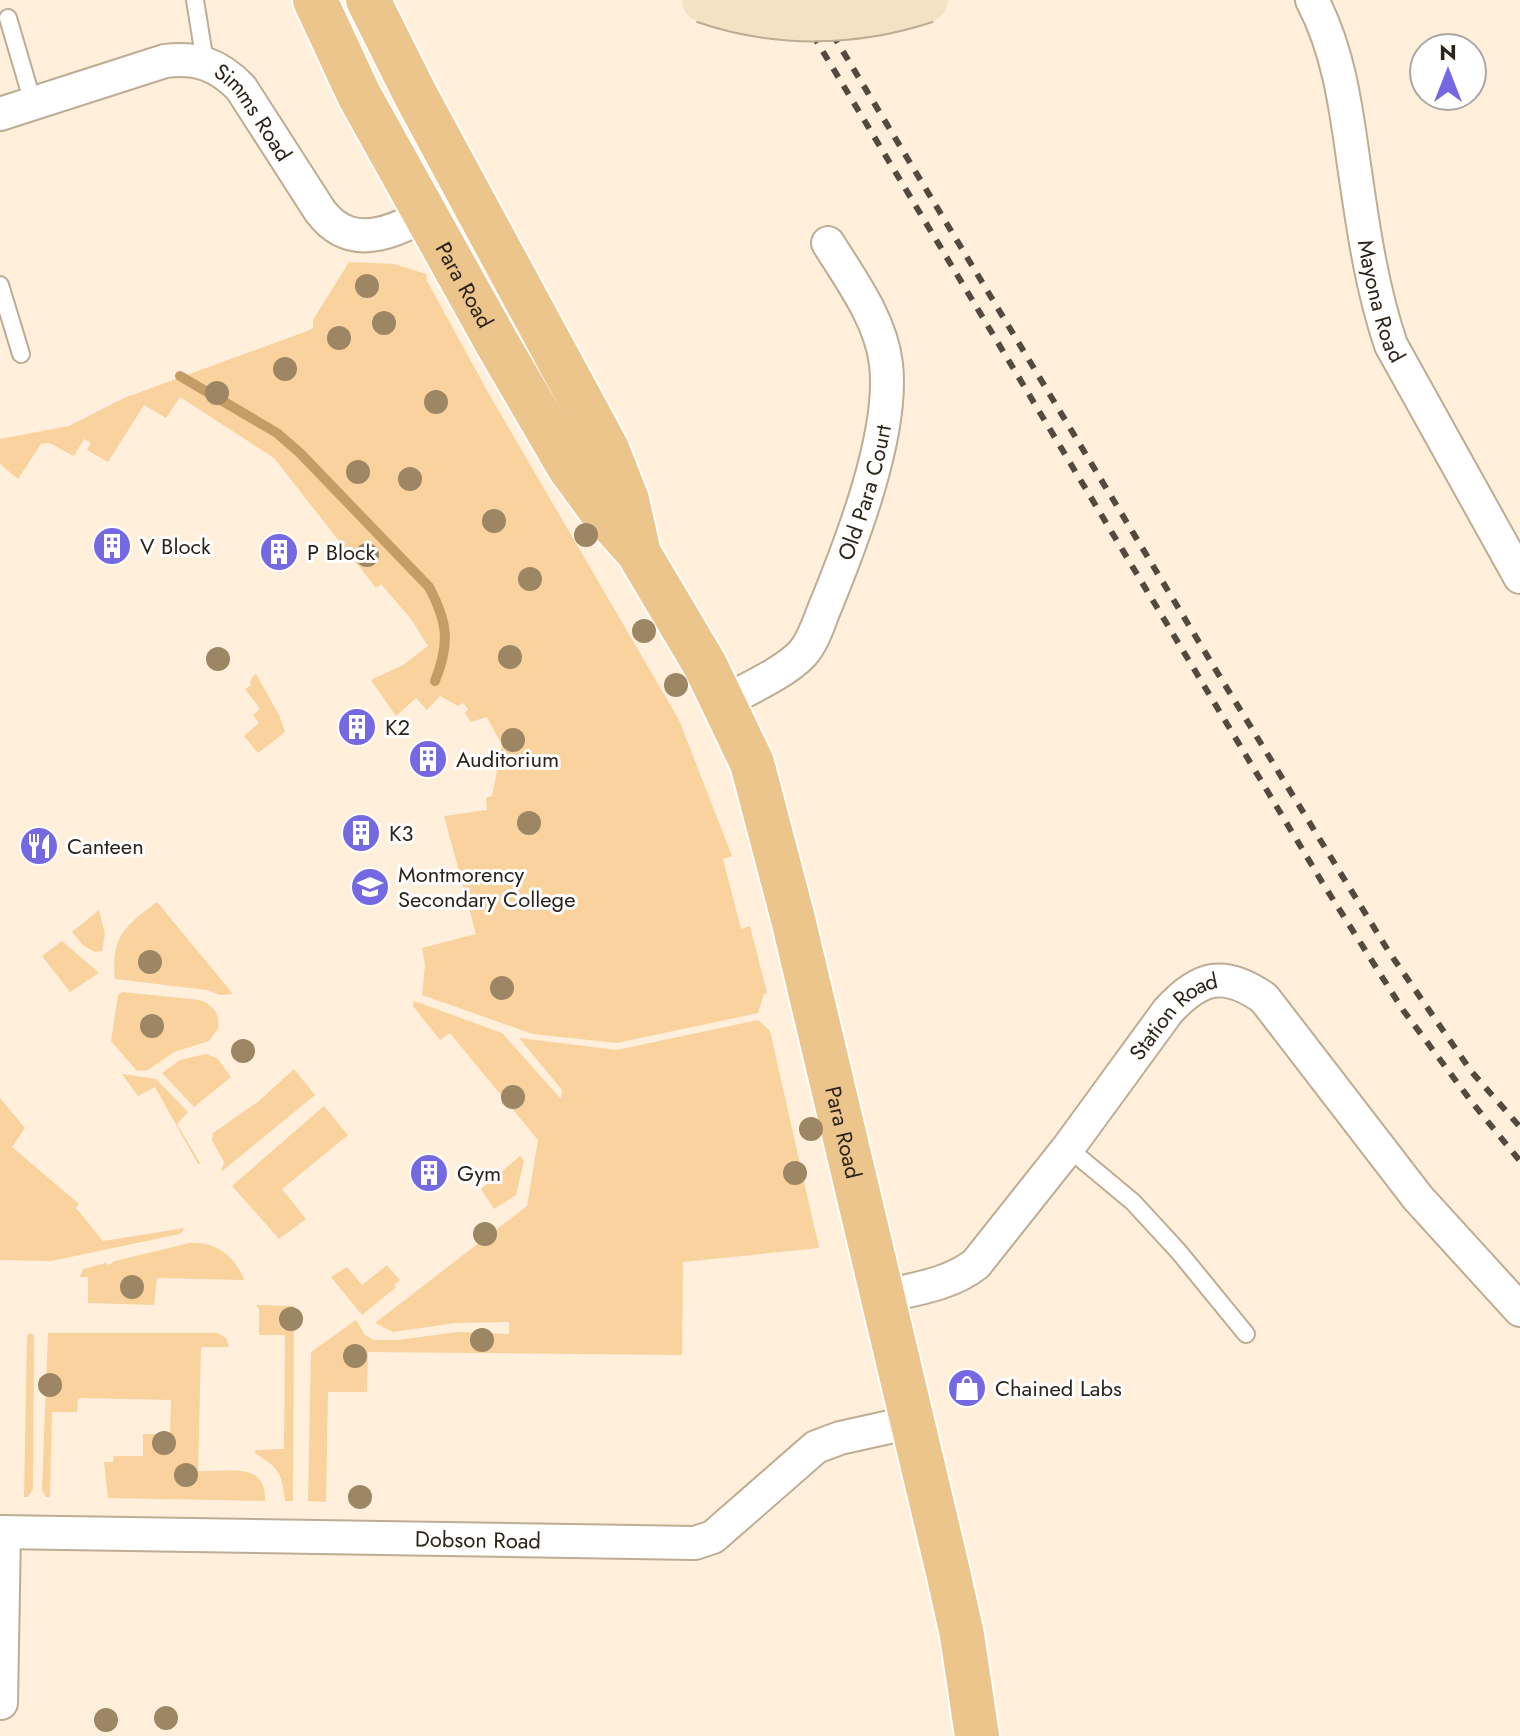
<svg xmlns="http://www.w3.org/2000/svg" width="1520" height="1736" viewBox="0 0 1520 1736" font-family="Jost,sans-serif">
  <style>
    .green { fill: #f9d29d }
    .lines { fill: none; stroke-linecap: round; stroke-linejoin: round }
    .stream { stroke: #c49c66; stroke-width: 10 }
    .lane-casing { stroke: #beac93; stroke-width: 20 }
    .street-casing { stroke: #beac93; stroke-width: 36 }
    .primary-casing { stroke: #fff; stroke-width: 48 }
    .lane { stroke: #fff; stroke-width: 16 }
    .street { stroke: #fff; stroke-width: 32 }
    .primary { stroke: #ebc58c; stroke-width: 44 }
    .rail { stroke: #53493e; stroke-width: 6; stroke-dasharray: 10 10; stroke-linecap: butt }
    .secondary-bridge-casing { stroke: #beac93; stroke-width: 48; stroke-linecap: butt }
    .secondary-bridge { stroke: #f5e2c5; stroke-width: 44 }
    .tree { fill: #9d8664 }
    .labels { text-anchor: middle; stroke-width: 6; stroke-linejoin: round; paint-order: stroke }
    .street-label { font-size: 22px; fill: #2c241b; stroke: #fff }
    .poi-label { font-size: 22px; fill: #2c241b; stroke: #fff; text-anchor: start }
  </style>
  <rect width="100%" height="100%" fill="#ffefdb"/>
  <g class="green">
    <path d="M349 262 394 264 426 274 427 281 490 396 679 720 732 856 723 859 741 929 750 926 767 993 764 994 758 1013 617 1043 533 1034 422 995 425 965 422 948 476 934 444 816 487 810 486 798 492 796 502 745 487 717 471 722 465 713 468 709 463 703 458 706 440 696 427 710 416 698 396 716 371 680 403 665 428 646 411 619 381 584 376 588 274 458 180 397 166 418 144 405 108 462 87 450 91 443 84 439 74 456 49 443 41 444 18 479 0 464V439L69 426 124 398 310 330 313 328V320Z"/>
    <path d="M256 674 279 715 285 732 258 753 244 736 259 723 253 715 260 709 245 689 250 686 251 679Z"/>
    <path d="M157 902 233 994 220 995 207 990 115 979C111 936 125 926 157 902Z"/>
    <path d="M99 910 105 934 102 951 95 952 84 946 72 932Z"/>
    <path d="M62 941 99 973 70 992 42 956Z"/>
    <path d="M122 992 200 1000C214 1006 220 1014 218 1029L209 1041 174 1052 148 1070 137 1071 111 1041 118 995Z"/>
    <path d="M414 1001 502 1033 561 1099 562 1090 519 1038 617 1050 758 1020 770 1031 819 1248 683 1262 682 1355 368 1352 367 1392H328L326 1502 308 1501 311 1352 356 1320 365 1335 374 1340H397L458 1332 509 1334V1322L455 1323 393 1332 375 1323 527 1206 538 1140 450 1033 440 1040 413 1006Z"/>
    <path d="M206 1054 217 1058 231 1077 194 1107 162 1073 180 1060Z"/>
    <path d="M294 1069 315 1095 221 1172 224 1162 212 1140 213 1133 259 1101Z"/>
    <path d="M122 1074 156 1079 188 1112 177 1124 200 1163 198 1164 155 1087 138 1096Z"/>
    <path d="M0 1098 25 1128 12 1147 79 1204 76 1208 103 1241 185 1228 180 1234 51 1261 0 1260Z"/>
    <path d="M324 1106 348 1135 282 1189 306 1219 279 1239 232 1186Z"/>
    <path d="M520 1156 524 1161 516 1195 494 1209 481 1189Z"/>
    <path d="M190 1243C215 1241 236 1257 244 1280L157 1278 154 1305 88 1303V1277H80L83 1269 106 1263 109 1265 115 1261Z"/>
    <path d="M387 1265 400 1280 394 1285 396 1287 362 1315 331 1277 347 1267 362 1285Z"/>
    <path d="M256 1305 294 1306 293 1501H285C282 1471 278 1468 255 1453L256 1450 284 1449 285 1335H259V1309Z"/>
    <path d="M30 1333 34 1336 33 1489 28 1497H24L27 1336Z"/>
    <path d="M48 1333H217L226 1338 229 1347H201L198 1471C226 1473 267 1460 265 1501L108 1498 104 1462H113L114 1456H143V1434H170L171 1400 78 1398 77 1412H52L50 1497H46L42 1490Z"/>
  </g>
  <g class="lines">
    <path class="stream" d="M180 376 277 433 300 453 429 587C448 623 450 643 435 681"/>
    <g class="lane-casing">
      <g id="lane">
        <path d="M195 0 205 62"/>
        <path d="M8 18 33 103"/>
        <path d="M0 285 21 354"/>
        <path d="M1068 1148 1133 1202 1179 1252 1246 1334"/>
      </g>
    </g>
    <g class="street-casing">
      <g id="street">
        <path id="s1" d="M1312 0C1339 51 1346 108 1354 165 1363 226 1371 286 1391 345L1520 577"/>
        <path id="s2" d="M0 114 165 61C197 57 219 65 241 88L320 211C361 266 422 214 467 190"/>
        <path id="s3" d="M724 702C747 689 784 673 802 654 814 641 819 621 826 605 852 541 894 433 886 364 881 320 851 280 828 243"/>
        <path id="s4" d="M881 1297C914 1289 949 1285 976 1264L1068 1148 1168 1011C1200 976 1224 970 1264 998L1418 1198 1520 1310"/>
        <path id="s5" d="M0 1532 695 1543 713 1537 816 1447 840 1438 912 1422"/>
        <path d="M1 1703 4 1532"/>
      </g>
    </g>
    <g class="primary-casing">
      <g id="primary">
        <path id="s6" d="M315 0 359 95 498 345 569 467 602 512 638 552 705 665 752 763 793 919 948 1572 962 1635 977 1736"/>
        <path d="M368 0 416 96 607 449 627 500 638 549"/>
      </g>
    </g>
    <use href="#lane" class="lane"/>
    <use href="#street" class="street"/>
    <use href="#primary" class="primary"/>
    <g class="rail">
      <path d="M792 0 1322 882 1403 1010 1471 1101 1520 1161"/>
      <path d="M812 0 1214 667 1389 952 1471 1071 1520 1127"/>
    </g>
    <g class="secondary-bridge-casing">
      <path id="secondary-bridge" d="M704 0C776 25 854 24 926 0"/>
    </g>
    <use href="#secondary-bridge" class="secondary-bridge"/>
  </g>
  <g class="tree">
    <circle cx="367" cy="286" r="12"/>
    <circle cx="384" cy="323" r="12"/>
    <circle cx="339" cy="338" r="12"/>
    <circle cx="285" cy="369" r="12"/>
    <circle cx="217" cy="393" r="12"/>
    <circle cx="436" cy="402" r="12"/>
    <circle cx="358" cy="472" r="12"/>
    <circle cx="410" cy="479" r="12"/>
    <circle cx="494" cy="521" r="12"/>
    <circle cx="586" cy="535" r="12"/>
    <circle cx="367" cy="555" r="12"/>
    <circle cx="530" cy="579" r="12"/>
    <circle cx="644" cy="631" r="12"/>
    <circle cx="510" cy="657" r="12"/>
    <circle cx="218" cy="659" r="12"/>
    <circle cx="676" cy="685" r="12"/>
    <circle cx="513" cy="740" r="12"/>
    <circle cx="529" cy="823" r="12"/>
    <circle cx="150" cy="962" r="12"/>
    <circle cx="502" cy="988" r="12"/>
    <circle cx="152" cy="1026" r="12"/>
    <circle cx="243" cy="1051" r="12"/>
    <circle cx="513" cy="1097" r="12"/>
    <circle cx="811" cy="1129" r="12"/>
    <circle cx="795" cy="1173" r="12"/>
    <circle cx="485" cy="1234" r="12"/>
    <circle cx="132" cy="1287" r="12"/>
    <circle cx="291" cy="1319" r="12"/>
    <circle cx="482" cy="1340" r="12"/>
    <circle cx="355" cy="1356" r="12"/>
    <circle cx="50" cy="1385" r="12"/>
    <circle cx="164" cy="1443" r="12"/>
    <circle cx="186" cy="1475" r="12"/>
    <circle cx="360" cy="1497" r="12"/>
    <circle cx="166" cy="1718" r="12"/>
    <circle cx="106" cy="1720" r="12"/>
  </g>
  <defs>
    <g id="building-disc" transform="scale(2)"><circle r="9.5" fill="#7568e3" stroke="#fff"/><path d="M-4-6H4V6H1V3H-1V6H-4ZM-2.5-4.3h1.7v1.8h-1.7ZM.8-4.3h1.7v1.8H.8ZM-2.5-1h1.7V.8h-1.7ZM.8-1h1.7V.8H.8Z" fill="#fff"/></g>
    <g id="restaurant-disc" transform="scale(2)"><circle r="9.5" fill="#7568e3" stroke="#fff"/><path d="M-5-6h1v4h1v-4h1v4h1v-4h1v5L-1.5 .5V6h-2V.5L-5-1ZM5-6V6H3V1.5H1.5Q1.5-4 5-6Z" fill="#fff"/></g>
    <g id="school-disc" transform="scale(2)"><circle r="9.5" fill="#7568e3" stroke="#fff"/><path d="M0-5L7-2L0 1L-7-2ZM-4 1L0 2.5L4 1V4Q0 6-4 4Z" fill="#fff"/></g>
    <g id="shop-disc" transform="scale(2)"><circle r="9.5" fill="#7568e3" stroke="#fff"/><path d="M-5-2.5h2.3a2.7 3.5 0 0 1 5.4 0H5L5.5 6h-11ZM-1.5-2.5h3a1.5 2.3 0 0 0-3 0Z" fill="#fff"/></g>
  </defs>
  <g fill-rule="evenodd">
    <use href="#building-disc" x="112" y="546"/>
    <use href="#building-disc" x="279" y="552"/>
    <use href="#building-disc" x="357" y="727"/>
    <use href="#building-disc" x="428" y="759"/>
    <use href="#building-disc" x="361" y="833"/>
    <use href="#restaurant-disc" x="39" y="846"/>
    <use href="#school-disc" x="370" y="887"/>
    <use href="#building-disc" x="429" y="1173"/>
    <use href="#shop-disc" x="967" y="1388"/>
  </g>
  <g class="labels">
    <g class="street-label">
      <text dy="8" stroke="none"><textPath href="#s2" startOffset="284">Simms Road</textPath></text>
      <text dy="8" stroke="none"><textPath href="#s6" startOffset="322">Para Road</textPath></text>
      <text dy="8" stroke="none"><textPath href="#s1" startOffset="310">Mayona Road</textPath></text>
      <text dy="8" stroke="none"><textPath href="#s3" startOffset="266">Old Para Court</textPath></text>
      <text dy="8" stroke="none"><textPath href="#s4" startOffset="420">Station Road</textPath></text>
      <text dy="8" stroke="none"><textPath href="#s6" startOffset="1262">Para Road</textPath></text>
      <text dy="8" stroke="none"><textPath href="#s5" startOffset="478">Dobson Road</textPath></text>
    </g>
    <g class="poi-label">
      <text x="140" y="554">V Block</text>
      <text x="307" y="560">P Block</text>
      <text x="385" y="735">K2</text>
      <text x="456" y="767">Auditorium</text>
      <text x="389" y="841">K3</text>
      <text x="67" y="854">Canteen</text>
      <text x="398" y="882">Montmorency<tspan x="398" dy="25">Secondary College</tspan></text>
      <text x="457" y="1181">Gym</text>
      <text x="995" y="1396">Chained Labs</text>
    </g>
  </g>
  <g transform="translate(1448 72)"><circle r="38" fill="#ffffff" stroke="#aba7a4" stroke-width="2"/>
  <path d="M0-6L14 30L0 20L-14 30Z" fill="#7568e3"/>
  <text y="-12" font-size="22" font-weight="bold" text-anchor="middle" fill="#2c241b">N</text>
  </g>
</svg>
